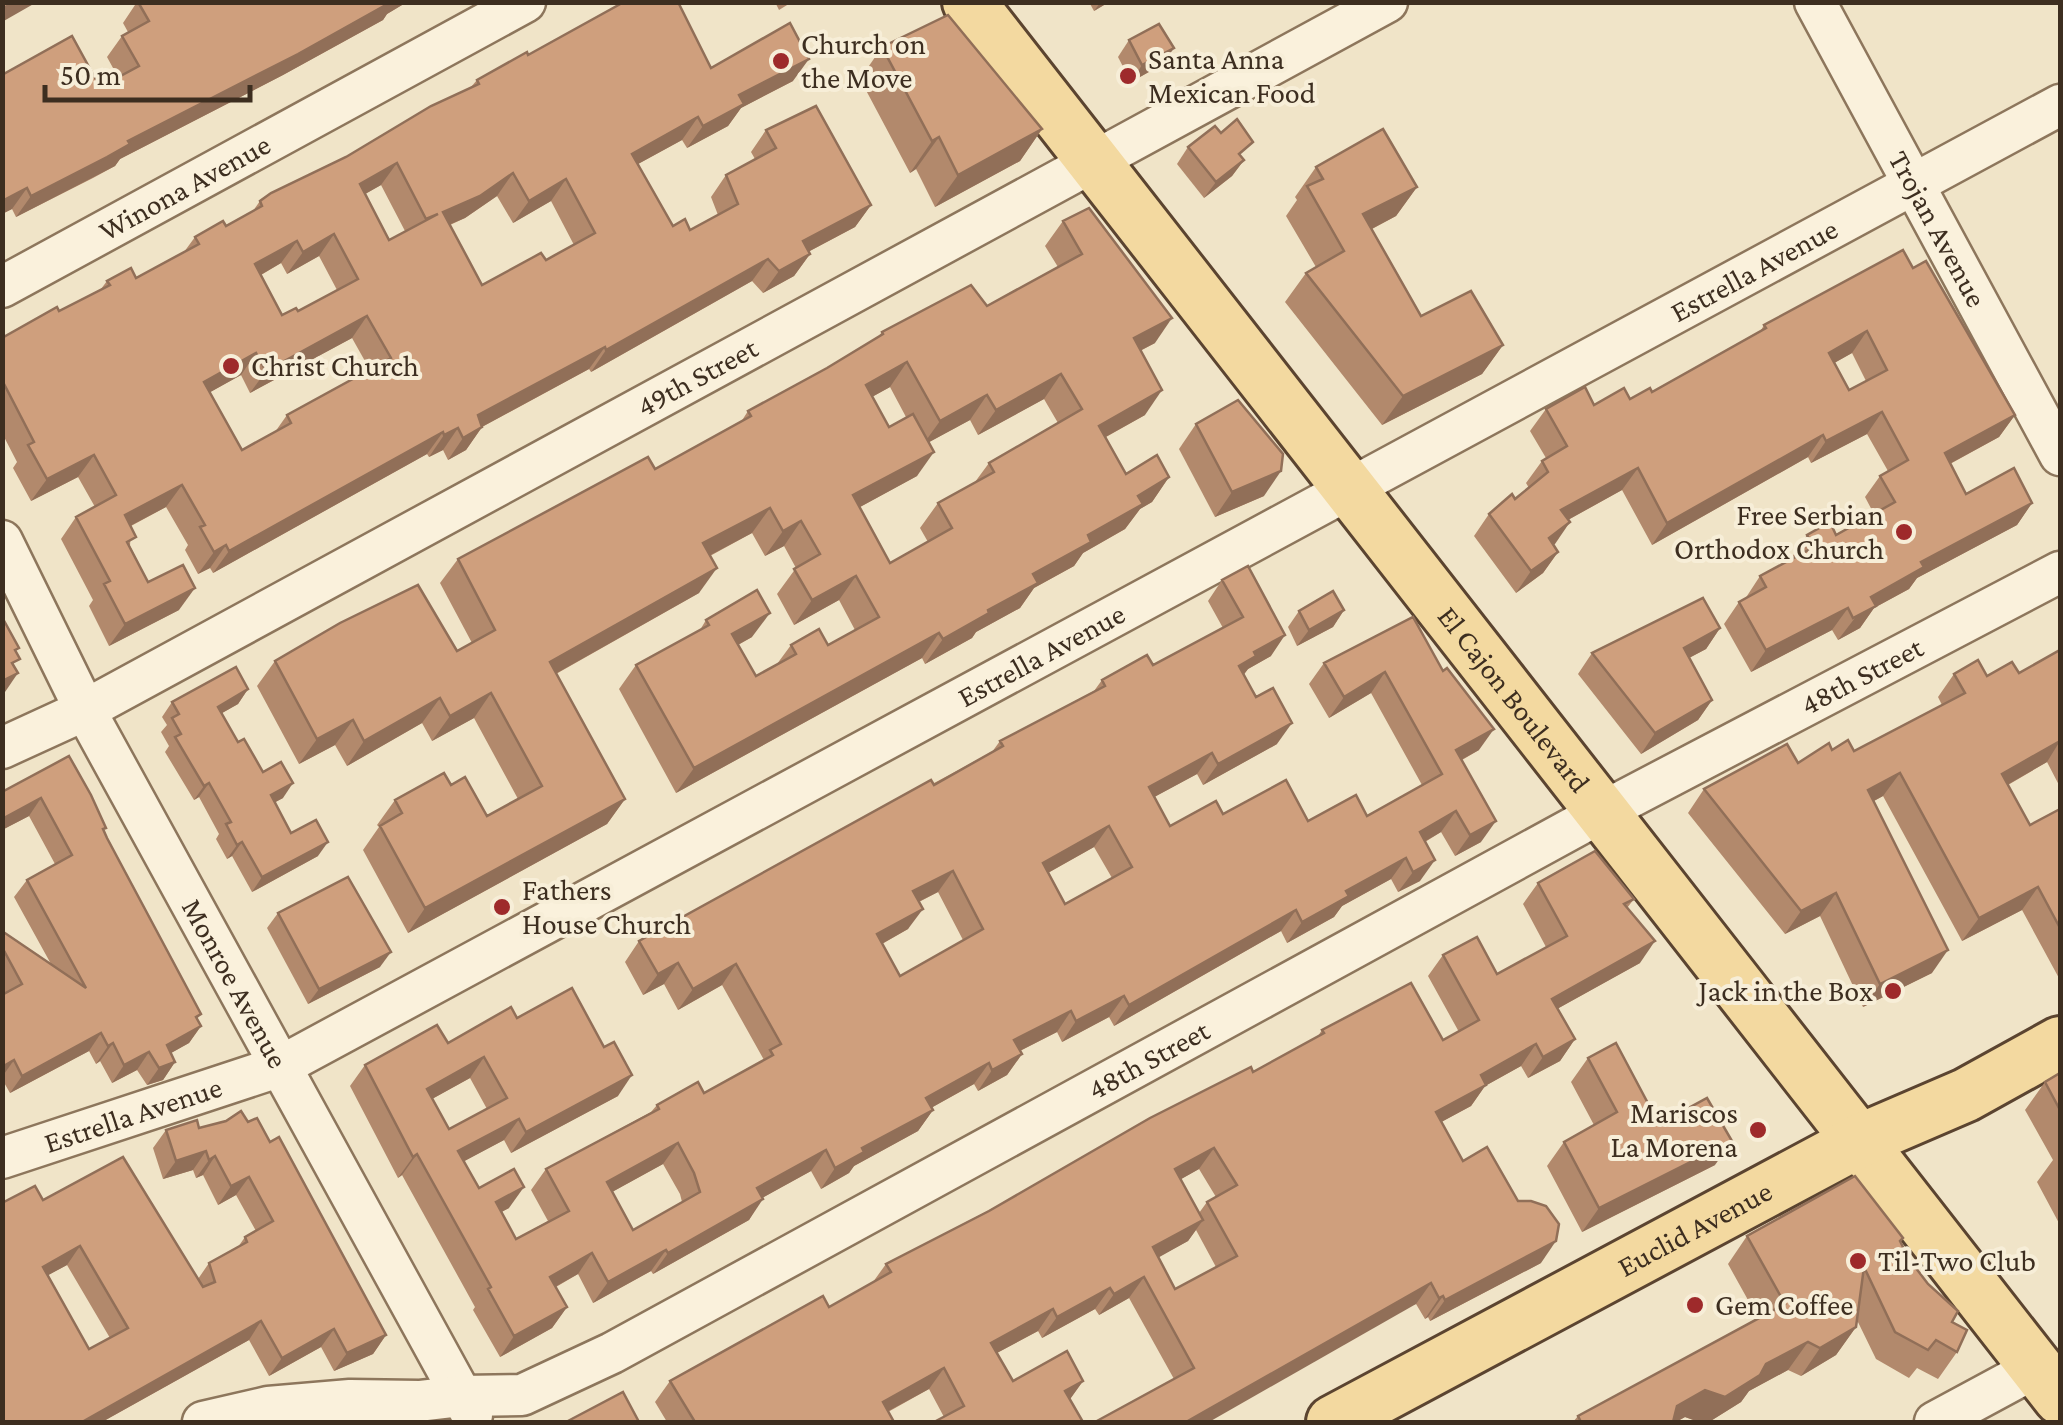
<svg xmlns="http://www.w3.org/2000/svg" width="2063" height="1425" viewBox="0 0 2063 1425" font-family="'Crimson Pro',serif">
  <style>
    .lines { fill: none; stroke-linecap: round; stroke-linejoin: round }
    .minor-casing { stroke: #8d765c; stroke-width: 45 }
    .major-casing { stroke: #5b4430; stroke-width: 58 }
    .minor { stroke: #faf1dc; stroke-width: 40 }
    .major { stroke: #f3d9a0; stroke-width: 52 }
    .wall { fill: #b2896c; fill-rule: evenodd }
    .shaded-wall { fill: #916f58 }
    .building { fill: #cf9f7d; stroke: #916f58; stroke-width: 2.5; fill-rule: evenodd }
    .poi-dot { fill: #9e2a2b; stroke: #f7eed8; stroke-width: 4 }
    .labels { text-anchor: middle; stroke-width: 8; stroke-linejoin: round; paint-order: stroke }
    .poi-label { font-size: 30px; fill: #3d2e20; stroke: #f7eed8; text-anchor: start }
    .street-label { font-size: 30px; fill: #3d2e20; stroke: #f7eed8 }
  </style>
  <rect width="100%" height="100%" fill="#f0e4c8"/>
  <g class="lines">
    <g class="minor-casing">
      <g id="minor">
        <path id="s1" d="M1815 2 2060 455"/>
        <path id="s2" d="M2 287 525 2"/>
        <path id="s3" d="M2 541 85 710 472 1415"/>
        <path id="s4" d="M2 748 85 710 1387 2"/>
        <path id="s5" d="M2 1158 281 1066 2060 105"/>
        <path id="s6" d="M203 1422 268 1407 350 1400 419 1401 462 1396 522 1395 612 1353 1604 811 2060 572"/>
        <path d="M1935 1422 2037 1367"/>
      </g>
    </g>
    <g class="major-casing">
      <g id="major">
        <path id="s7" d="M969 2 2060 1398"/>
        <path id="s8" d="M1333 1422 1859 1141 1966 1095 2060 1043"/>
      </g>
    </g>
    <use href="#minor" class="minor"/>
    <use href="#major" class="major"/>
  </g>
  <g class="wall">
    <path d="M137 2H407L387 14 383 20 283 75 120 159 115 166 93 178 16 217 12 209 2 214V75L100 87 118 77 107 57 122 36 128 32 123 23Z"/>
    <path d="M775 2H792L779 10Z"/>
    <path d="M1089 2H1109L1094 11Z"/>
    <path d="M1129 40 1163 64 1131 82 1118 57Z"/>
    <path d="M882 47 1042 129 1020 161 935 207 916 169 910 173 860 79Z"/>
    <path d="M528 55 711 68 793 81 741 108 728 126 687 148 682 140 638 164 673 226 690 230 718 215 711 197 726 175 755 159 751 152 766 130 871 205 855 227 808 252 810 254 794 276 763 293 752 281 591 372 589 369 482 427 466 450 448 460 443 450 429 457 427 454 213 573 210 568 198 574 185 550 188 545 166 507 131 526 130 546 148 582 179 610 109 646 89 606 93 600 61 539 76 517 95 507 78 477 31 501 13 468 17 462 2 433V338L59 311 101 289 107 281 136 278 184 252 195 237 226 226 253 211 260 201 346 157 471 87 477 80ZM381 185 405 231 389 240 365 194ZM497 196 513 223 551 201 574 245 546 260 482 285 450 225 465 218ZM319 256 337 290 298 311 282 315 261 275 281 263 287 274ZM352 338 370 370 287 415 275 432 242 450 210 392 241 375 250 393Z"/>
    <path d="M1188 147 1244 160 1232 176 1204 198 1177 164Z"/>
    <path d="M1316 167 1417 187 1396 216 1372 229 1421 316 1503 345 1482 374 1382 425 1285 302 1306 273 1316 267 1286 216 1297 200 1295 197Z"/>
    <path d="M1063 221 1155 343 1140 351 1145 415 1106 437 1126 474 1169 477 1152 502 1140 509 1125 529 1083 553 1074 566 1034 588 1020 608 976 632 972 638 925 664 922 658 676 793 619 689 636 665 700 630 706 620 752 637 738 645 756 676 777 664 791 645H828L855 630 839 600 794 625 777 594 796 568 784 546 765 556 752 533 710 556 699 593 556 674 625 799 607 824 408 933 363 850 379 827 377 825 395 800 451 785 487 816 518 799 474 718 432 741 422 723 347 766 335 745 299 764 257 686 275 661 457 651 472 643 440 583 458 559 655 469 741 422 748 411 827 368 878 337 882 332 987 306 1058 267 1045 246ZM890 387 906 417 889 427 872 397ZM1044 399 1058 423 989 463 975 482 938 503 920 528 928 542 890 563 860 507 917 476 929 442 970 420 978 435Z"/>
    <path d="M1913 268 2015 415 1999 437 1950 464 1966 494 2032 503 2017 525 1917 578 1909 589 1874 608 1860 628 1838 640 1832 630 1751 672 1724 624 1739 602 1745 599 1760 576 1793 558 1792 557 1807 535H1836L1874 514 1865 497 1880 476 1888 471 1867 434 1811 463 1808 457 1652 545 1622 490 1568 520 1553 545 1558 552 1543 573 1516 593 1474 536 1489 514 1515 499 1529 488 1526 483 1542 461 1546 458 1530 431 1546 409 1594 405 1630 399 1652 392 1760 332 1764 325ZM1852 353 1866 381 1849 390 1834 363Z"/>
    <path d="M1196 424 1264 496 1215 517 1179 449Z"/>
    <path d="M1222 580 1271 656 1248 669 1244 674 1277 744 1203 785 1197 774 1154 797 1170 826 1223 814 1308 821 1367 816 1422 785 1371 693 1329 718 1309 684 1324 663 1413 617 1479 750 1462 760 1481 842 1455 856 1441 832 1425 842 1420 881 1398 892 1391 879 1342 906 1334 917 1287 943 1281 931 1114 1026 1109 1017 1062 1042 1057 1032 1020 1051 1022 1054 1007 1075 978 1091 974 1084 931 1108 933 1110 918 1131 854 1166 849 1173 821 1189 811 1171 762 1198 749 1220 653 1274 651 1271 593 1303 578 1274 556 1287 567 1307 552 1328 500 1357 473 1310 475 1307 402 1175 398 1178 350 1086 365 1065 448 1043 517 1018 618 1096 511 1153 504 1140 464 1161 479 1188 509 1208 501 1212 516 1239 548 1221 531 1190 546 1169 651 1112 657 1105 704 1093 764 1060 722 985 678 1010 664 984 643 995 625 962 639 941 992 752 1000 741 1094 691 1102 680 1153 665 1223 628 1208 601ZM1094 847 1112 878 1065 904 1048 873ZM938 892 963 940 900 976 882 944 908 929 919 902ZM470 1078 487 1109 449 1129 432 1099ZM663 1164 680 1194 682 1202 633 1230 612 1192Z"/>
    <path d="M1344 610 1333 627 1297 646 1288 627 1299 611Z"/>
    <path d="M1720 628 1706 649 1689 658 1712 700 1698 720 1641 754 1578 674 1592 653Z"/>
    <path d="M2060 650V787L2047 762 2008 785 2030 825 2060 809V980L2022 910 1962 941 1883 796 1874 801 1932 973 1863 1007 1820 916 1785 934 1688 813 1704 789 1798 763 1832 750 1854 751 1942 705 1938 697 1954 674 1987 676 2019 673Z"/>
    <path d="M248 689 238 704 222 713 238 742 283 798 275 802 291 833 318 856 252 892 232 856 227 859 216 839 219 834 199 797 194 800 165 752 169 746 161 732 167 725 162 717 172 702Z"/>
    <path d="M69 756 107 838 201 1014 197 1019 201 1026 189 1043 171 1053 175 1062 163 1080 147 1085 137 1070 112 1083 100 1061 96 1064 89 1051 10 1093 2 1079V995L5 993 2 988V931L51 964 14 897 27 880 55 864 29 816 2 830V792Z"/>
    <path d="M1538 883 1634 899 1627 908 1640 963 1557 1009 1575 1039 1560 1061 1528 1078 1521 1066 1485 1086 1471 1106 1441 1122 1463 1161 1541 1263 1430 1321 1428 1317 1425 1319 1416 1304 1174 1379 1129 1298 1099 1315 1095 1309 1042 1338 1038 1331 997 1353 1013 1381H1083L1070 1399 944 1417 929 1389 888 1412 894 1422H667L655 1402 670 1381 829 1307 873 1282 886 1264 1253 1072 1318 1036 1322 1030 1443 1040 1459 1032 1428 976 1443 955 1497 974 1546 947 1523 904ZM1199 1169 1216 1197 1207 1202 1199 1213 1181 1179ZM1196 1230 1216 1267 1175 1289 1158 1257 1188 1241Z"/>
    <path d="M278 913 380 967 308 1004 267 928Z"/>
    <path d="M1588 1058 1659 1124 1715 1165 1582 1232 1547 1166 1564 1142 1594 1125 1571 1082Z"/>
    <path d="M2060 1073V1225L2037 1182 2053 1160 2025 1110 2045 1082Z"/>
    <path d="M248 1122 270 1142 386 1335 373 1354 334 1371 321 1347 269 1376 249 1340 102 1422H2L43 1200 198 1279 209 1263 238 1247 245 1237 256 1231 236 1195 218 1205 203 1175 196 1178 193 1170 163 1179 153 1148 166 1130 199 1128ZM67 1265 110 1338 89 1349 48 1275Z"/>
    <path d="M1747 1236 1901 1242 1909 1259 1952 1322 1957 1352 1938 1379 1917 1368 1909 1378 1876 1359 1857 1320 1856 1327 1836 1355 1801 1376 1788 1370 1749 1391 1741 1402 1709 1422H1699L1685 1417 1676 1422H1573L1578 1416 1758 1318 1728 1264Z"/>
  </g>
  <g class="shaded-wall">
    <path d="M14 2H37L2 22V9Z"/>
    <path d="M391 2H407L387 14 383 20 283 75 120 159 115 166 16 217 31 196 128 141Z"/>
    <path d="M1109 2 1094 11 1100 3Z"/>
    <path d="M1174 48 1163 64 1131 82 1142 65Z"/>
    <path d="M809 59 793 81 741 108 728 126 687 148 703 126 739 95Z"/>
    <path d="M698 117 682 140 616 176 632 154Z"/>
    <path d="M1042 129 1020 161 935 207 958 175Z"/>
    <path d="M939 137 916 169 910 173 932 141Z"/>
    <path d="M1244 160 1232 176 1204 198 1216 182Z"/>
    <path d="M397 163 381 185 344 206 360 184Z"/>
    <path d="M513 173 497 196 465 218 427 234 443 212Z"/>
    <path d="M566 179 551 201 513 223 529 201Z"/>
    <path d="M1417 187 1396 216 1343 244 1363 214Z"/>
    <path d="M27 188 12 209 2 214V201Z"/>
    <path d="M871 205 855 227 787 263 803 241Z"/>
    <path d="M334 234 319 256 287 274 303 252Z"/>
    <path d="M297 241 281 263 240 287 255 264Z"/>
    <path d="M810 254 794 276 763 293 779 271Z"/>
    <path d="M768 259 752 281 591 372 606 350Z"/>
    <path d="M367 316 352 338 250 393 266 371Z"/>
    <path d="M1172 318 1155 343 1116 363 1134 338Z"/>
    <path d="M1867 331 1852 353 1813 375 1829 353Z"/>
    <path d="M1503 345 1482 374 1382 425 1403 396Z"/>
    <path d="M605 347 589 369 463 437 478 415Z"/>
    <path d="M256 353 241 375 189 404 204 382Z"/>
    <path d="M907 362 890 387 848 410 866 385Z"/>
    <path d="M1061 374 1044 399 978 435 996 410Z"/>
    <path d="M1162 390 1145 415 1082 450 1099 426Z"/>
    <path d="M987 395 970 420 922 446 940 421Z"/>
    <path d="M1882 412 1867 434 1811 463 1826 441Z"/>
    <path d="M2015 415 1999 437 1929 475 1945 453Z"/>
    <path d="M482 427 466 450 448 460 463 438Z"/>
    <path d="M458 428 443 450 429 457 444 435Z"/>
    <path d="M443 432 427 454 213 573 229 551Z"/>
    <path d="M1823 435 1808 457 1652 545 1667 523Z"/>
    <path d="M934 452 917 476 836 520 853 495Z"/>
    <path d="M94 455 78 477 31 501 47 479Z"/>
    <path d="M1638 468 1622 490 1546 532 1561 510Z"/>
    <path d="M1281 471 1264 496 1215 517 1232 492Z"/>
    <path d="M1169 477 1152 502 1140 509 1125 529 1083 553 1074 566 1034 588 1020 608 976 632 972 638 925 664 943 639 988 610 1033 574 1088 535 1138 496Z"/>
    <path d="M182 485 166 507 109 537 125 515Z"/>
    <path d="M2032 503 2017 525 1917 578 1909 589 1874 608 1860 628 1838 640 1871 597 1921 562Z"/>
    <path d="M770 508 752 533 686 568 703 543Z"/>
    <path d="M801 521 784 546 765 556 783 531Z"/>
    <path d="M1570 522 1555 544 1533 560 1549 538Z"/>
    <path d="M226 545 210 568 198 574 214 552Z"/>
    <path d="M1558 552 1543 573 1516 593 1531 571Z"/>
    <path d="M717 568 699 593 532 687 550 662Z"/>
    <path d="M856 576 839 600 794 625 812 600Z"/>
    <path d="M195 588 179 610 109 646 125 624Z"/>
    <path d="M1848 608 1832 630 1751 672 1766 650Z"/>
    <path d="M1344 610 1333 627 1297 646 1309 630Z"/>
    <path d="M770 613 752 637 714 658 732 634Z"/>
    <path d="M1720 628 1706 649 1670 668 1684 648Z"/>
    <path d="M939 633 922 658 676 793 694 768Z"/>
    <path d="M1285 635 1271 656 1248 669 1242 677 1239 666 1254 652Z"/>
    <path d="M1385 672 1371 693 1329 718 1344 697Z"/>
    <path d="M18 673 5 692 2 693V681Z"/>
    <path d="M248 689 238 704 208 721 218 707Z"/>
    <path d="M491 693 474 718 432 741 450 716Z"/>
    <path d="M440 698 422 723 347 766 364 741Z"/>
    <path d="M1712 700 1698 720 1641 754 1655 733Z"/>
    <path d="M353 720 335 745 299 764 317 739Z"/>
    <path d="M1292 723 1277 744 1203 785 1218 764Z"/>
    <path d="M1494 729 1479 750 1441 771 1456 750Z"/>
    <path d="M2060 741 2047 762 1986 797 2002 774Z"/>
    <path d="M1212 753 1197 774 1134 808 1149 787Z"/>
    <path d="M1900 773 1883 796 1851 813 1868 790Z"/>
    <path d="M209 783 199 797 194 800 204 786Z"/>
    <path d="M293 783 283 798 261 810 271 795Z"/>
    <path d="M41 798 29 816 2 830V819Z"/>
    <path d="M625 799 607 824 408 933 425 908Z"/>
    <path d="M1456 811 1441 832 1405 853 1420 832Z"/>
    <path d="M1496 821 1481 842 1455 856 1470 835Z"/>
    <path d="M1109 826 1094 847 1028 884 1043 863Z"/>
    <path d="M242 842 232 856 227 859 237 845Z"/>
    <path d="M328 842 318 856 252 892 262 877Z"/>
    <path d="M1406 858 1391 879 1342 906 1334 917 1287 943 1302 922 1346 891Z"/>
    <path d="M1435 860 1420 881 1398 892 1413 872Z"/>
    <path d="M953 871 938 892 898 912 913 891Z"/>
    <path d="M2038 887 2022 910 1962 941 1979 918Z"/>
    <path d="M1836 893 1820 916 1785 934 1801 911Z"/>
    <path d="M923 909 908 929 862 955 877 934Z"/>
    <path d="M1296 910 1281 931 1114 1026 1129 1005Z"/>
    <path d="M1655 941 1640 963 1537 1020 1552 999Z"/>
    <path d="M1948 950 1932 973 1863 1007 1880 984Z"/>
    <path d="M391 952 380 967 308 1004 319 989Z"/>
    <path d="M678 963 664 984 643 995 658 974Z"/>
    <path d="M736 964 722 985 678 1010 693 989Z"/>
    <path d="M1124 996 1109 1017 1062 1042 1076 1021Z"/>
    <path d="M1071 1011 1057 1032 1000 1061 1014 1040Z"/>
    <path d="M201 1026 189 1043 155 1062 167 1045Z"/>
    <path d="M101 1033 89 1051 10 1093 22 1076Z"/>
    <path d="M1575 1039 1560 1061 1528 1078 1543 1057Z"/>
    <path d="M113 1043 100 1061 96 1064 108 1046Z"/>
    <path d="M1536 1044 1521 1066 1485 1086 1471 1106 1421 1133 1436 1112 1481 1075Z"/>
    <path d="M149 1052 137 1070 112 1083 124 1065Z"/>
    <path d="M1022 1054 1007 1075 978 1091 992 1070Z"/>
    <path d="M484 1057 470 1078 412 1110 427 1089Z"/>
    <path d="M14 1060 2 1077V1067Z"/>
    <path d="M175 1062 163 1080 147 1085 159 1068Z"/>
    <path d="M989 1063 974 1084 911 1119 926 1098Z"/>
    <path d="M632 1075 618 1096 511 1153 526 1132Z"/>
    <path d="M933 1110 918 1131 854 1166 849 1173 821 1189 835 1168 862 1148Z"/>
    <path d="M519 1119 504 1140 444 1172 458 1151Z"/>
    <path d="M1732 1141 1715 1165 1582 1232 1599 1208Z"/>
    <path d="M678 1143 663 1164 592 1203 607 1182Z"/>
    <path d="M1214 1148 1199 1169 1160 1191 1175 1169Z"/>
    <path d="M826 1150 811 1171 742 1209 757 1188Z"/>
    <path d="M206 1151 193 1170 163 1179 176 1161Z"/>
    <path d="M417 1154 402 1175 398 1178 413 1157Z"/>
    <path d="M215 1156 203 1175 196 1178 209 1160Z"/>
    <path d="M249 1177 236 1195 218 1205 231 1186Z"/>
    <path d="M524 1187 509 1208 481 1223 496 1202Z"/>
    <path d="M763 1199 749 1220 653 1274 668 1253Z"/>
    <path d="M1203 1220 1188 1241 1138 1269 1153 1247Z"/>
    <path d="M1556 1241 1541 1263 1430 1321 1445 1300Z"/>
    <path d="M80 1246 67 1265 30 1285 43 1267Z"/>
    <path d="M666 1250 651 1271 593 1303 608 1282Z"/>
    <path d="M592 1253 578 1274 535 1298 550 1277Z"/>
    <path d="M1144 1277 1129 1298 1099 1315 1114 1294Z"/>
    <path d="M1431 1283 1416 1304 1209 1422H1186Z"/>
    <path d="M1110 1288 1095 1309 1042 1338 1057 1317Z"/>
    <path d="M1443 1296 1428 1317 1425 1319 1439 1298Z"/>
    <path d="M567 1307 552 1328 500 1357 514 1336Z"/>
    <path d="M1053 1309 1038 1331 976 1364 991 1343Z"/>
    <path d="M261 1321 249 1340 102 1422H82Z"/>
    <path d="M1856 1327 1836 1355 1801 1376 1820 1348Z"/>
    <path d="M334 1329 321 1347 269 1376 282 1358Z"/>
    <path d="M386 1335 373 1354 334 1371 347 1353Z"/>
    <path d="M1808 1342 1788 1370 1749 1391 1741 1402 1709 1422H1699L1685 1417 1676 1422H1665L1677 1406 1705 1390Z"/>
    <path d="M944 1368 929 1389 868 1422 883 1402Z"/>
    <path d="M1083 1381 1068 1402 1065 1391Z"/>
  </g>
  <g class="building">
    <path d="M2 2H14L2 9Z"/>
    <path d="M138 2H391L298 54 128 141 130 144 107 157 31 196 27 188 2 201V75L72 36 100 87 139 66 122 36 149 21Z"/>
    <path d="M624 2H678L711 68 790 23 809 59 739 95 744 104 703 126 698 117 632 154 673 226 685 219 690 230 738 204 726 175 776 148 766 130 816 106 871 205 803 241 810 254 779 271 768 259 606 350 605 347 478 415 482 427 463 438 458 428 444 435 443 432 229 551 226 545 214 552 200 527 205 525 182 485 125 515 136 537 127 542 148 582 183 565 195 588 125 624 104 584 110 581 76 517 116 495 94 455 47 479 28 445 34 442 2 380V338L57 307 59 311 110 285 107 281 131 268 136 278 199 244 195 237 223 221 226 226 262 206 260 201 271 193 346 157 431 106 479 84 477 80 527 52 528 55ZM397 163 426 219 438 214 389 240 360 184ZM513 173 529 201 566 179 595 233 546 260 541 253 482 285 443 212 480 196ZM334 234 358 279 298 311 296 308 282 315 255 264 297 241 303 252ZM367 316 391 358 287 415 291 423 242 450 204 382 256 353 266 371Z"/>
    <path d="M948 15 1042 129 958 175 939 137 932 141 882 47Z"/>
    <path d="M1159 24 1174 48 1142 65 1129 40Z"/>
    <path d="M1237 119 1253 142 1239 154 1244 160 1216 182 1188 147 1215 126 1221 133Z"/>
    <path d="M1383 129 1417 187 1363 214 1421 316 1471 291 1503 345 1403 396 1306 273 1344 251 1307 186 1323 179 1316 167Z"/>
    <path d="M1089 208 1172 318 1134 338 1162 390 1099 426 1126 474 1157 455 1169 477 1138 496 1143 504 1088 535 1091 542 1033 574 1038 583 988 610 989 613 943 639 939 633 694 768 636 665 709 625 706 620 757 590 770 613 732 634 756 676 796 654 791 645 819 629 828 645 879 617 856 576 812 600 794 569 820 554 801 521 783 531 770 508 703 543 717 568 550 662 625 799 425 908 380 826 402 813 395 800 444 773 451 785 465 777 487 816 542 786 491 693 450 716 440 698 364 741 353 720 317 739 275 661 340 623 418 585 457 651 495 630 458 559 648 457 655 469 751 416 748 411 827 368 883 334 882 332 971 285 987 306 1082 254 1063 221ZM907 362 940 421 987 395 996 410 1061 374 1082 409 989 463 994 472 938 503 952 528 890 563 853 495 934 452 913 414 889 427 866 385Z"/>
    <path d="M1903 250 1913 268 1926 261 2015 415 1945 453 1966 494 2014 468 2032 503 1921 562 1924 567 1871 597 1876 606 1853 618 1848 608 1766 650 1739 602 1766 587 1760 576 1814 547 1807 535 1830 522 1836 535 1895 502 1880 476 1908 460 1882 412 1826 441 1823 435 1667 523 1638 468 1561 510 1570 522 1549 538 1558 552 1531 571 1489 514 1512 494 1515 499 1548 472 1542 461 1567 446 1546 409 1585 387 1594 405 1624 388 1630 399 1650 388 1652 392 1766 328 1764 325ZM1867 331 1887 370 1849 390 1829 353Z"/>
    <path d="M1238 400 1283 454 1281 471 1232 492 1196 424Z"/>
    <path d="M1248 566 1285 635 1254 652 1256 656 1239 666 1256 697 1273 688 1292 723 1218 764 1212 753 1149 787 1170 826 1216 801 1223 814 1286 780 1308 821 1356 795 1367 816 1442 774 1385 672 1344 697 1324 663 1413 617 1443 671 1447 668 1494 729 1456 750 1496 821 1470 835 1456 811 1420 832 1435 860 1413 872 1406 858 1346 891 1349 896 1302 922 1296 910 1129 1005 1124 996 1076 1021 1071 1011 1014 1040 1022 1054 992 1070 989 1063 926 1098 933 1110 862 1148 864 1152 835 1168 826 1150 757 1188 763 1199 668 1253 666 1250 608 1282 592 1253 550 1277 567 1307 514 1336 488 1289 491 1287 417 1154 413 1157 365 1065 437 1025 448 1043 511 1007 517 1018 572 988 604 1047 614 1042 632 1075 526 1132 519 1119 458 1151 479 1188 514 1169 524 1187 496 1202 516 1239 569 1211 546 1169 659 1109 657 1105 698 1082 704 1093 773 1055 770 1050 781 1044 736 964 693 989 678 963 658 974 639 941 931 780 934 785 1003 746 1000 741 1105 686 1102 680 1147 655 1153 665 1243 617 1222 580ZM1109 826 1132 867 1065 904 1043 863ZM953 871 983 929 900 976 877 934 923 909 913 891ZM484 1057 507 1098 449 1129 427 1089ZM678 1143 694 1173 700 1192 633 1230 607 1182Z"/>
    <path d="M1333 591 1344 610 1309 630 1299 611Z"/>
    <path d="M1703 598 1720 628 1684 648 1712 700 1655 733 1592 653Z"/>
    <path d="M2 617 19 648 15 650 20 659 12 663 18 673 2 681Z"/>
    <path d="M2060 650V741L2002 774 2030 825 2060 809V928L2038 887 1979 918 1900 773 1868 790 1948 950 1880 984 1836 893 1801 911 1704 789 1787 744 1798 763 1829 743 1832 750 1848 740 1854 751 1965 693 1954 674 1978 660 1987 676 2012 662 2019 673Z"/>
    <path d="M236 667 248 689 218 707 238 742 244 739 263 772 281 762 293 783 271 795 291 833 316 820 328 842 262 877 242 842 237 845 226 824 231 822 209 783 204 786 175 737 181 734 172 718 179 714 172 702Z"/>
    <path d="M69 756 91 795 106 828 103 829 107 838 201 1014 196 1017 201 1026 167 1045 175 1062 159 1068 149 1052 124 1065 113 1043 108 1046 101 1033 22 1076 14 1060 2 1067V995L22 984 2 947V931L86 988 27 880 72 855 41 798 2 819V792Z"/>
    <path d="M1595 851 1634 899 1624 904 1655 941 1552 999 1575 1039 1543 1057 1536 1044 1481 1075 1486 1085 1436 1112 1463 1161 1487 1147 1518 1201H1531L1546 1206 1559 1224 1556 1241 1445 1300 1443 1296 1439 1298 1431 1283 1186 1422H1095L1194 1368 1144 1277 1114 1294 1110 1288 1057 1317 1053 1309 991 1343 1013 1381 1067 1351 1083 1381 1065 1391 1083 1422H934L964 1406 944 1368 883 1402 894 1422H695L670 1381 823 1296 829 1307 891 1272 886 1264 989 1211 1150 1118 1251 1067 1253 1072 1324 1033 1322 1030 1411 983 1443 1040 1479 1020 1443 955 1477 937 1497 974 1567 936 1538 883ZM1214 1148 1237 1185 1207 1202 1237 1256 1175 1289 1153 1247 1203 1220 1175 1169Z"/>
    <path d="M348 877 391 952 319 989 278 913Z"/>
    <path d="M1616 1043 1659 1124 1707 1098 1732 1141 1599 1208 1564 1142 1617 1112 1588 1058Z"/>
    <path d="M2060 1073V1110L2045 1082Z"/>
    <path d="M241 1111 248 1122 257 1118 270 1142 279 1137 386 1335 347 1353 334 1329 282 1358 261 1321 82 1422H2V1203L35 1186 43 1200 123 1157 203 1287 215 1282 209 1263 247 1242 245 1237 273 1221 249 1177 231 1186 215 1156 209 1160 206 1151 176 1161 166 1130 197 1120 199 1128 226 1121ZM80 1246 128 1328 89 1349 43 1267Z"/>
    <path d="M1855 1176 1903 1238 1900 1241 1909 1259 1928 1284 1958 1311 1952 1322 1967 1330 1957 1352 1936 1340 1928 1350 1895 1332 1864 1267 1856 1327 1820 1348 1808 1342 1766 1364 1760 1375 1725 1397 1705 1390 1677 1406 1673 1422H1581L1578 1416 1785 1304 1747 1236Z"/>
    <path d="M623 1392 639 1422H566Z"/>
  </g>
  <g class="poi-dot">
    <circle cx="781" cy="61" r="10"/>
    <circle cx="1128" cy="76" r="10"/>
    <circle cx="231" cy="366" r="10"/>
    <circle cx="1904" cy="532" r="10"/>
    <circle cx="502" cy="907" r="10"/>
    <circle cx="1893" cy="991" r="10"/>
    <circle cx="1758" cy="1130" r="10"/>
    <circle cx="1858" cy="1261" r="10"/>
    <circle cx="1695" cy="1305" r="10"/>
  </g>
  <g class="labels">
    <g class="poi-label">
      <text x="801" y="54">Church on<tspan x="801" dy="34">the Move</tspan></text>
      <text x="1148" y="69">Santa Anna<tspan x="1148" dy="34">Mexican Food</tspan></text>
      <text x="251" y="376">Christ Church</text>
      <text x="1884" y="525" text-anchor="end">Free Serbian<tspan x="1884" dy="34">Orthodox Church</tspan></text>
      <text x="522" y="900">Fathers<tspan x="522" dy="34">House Church</tspan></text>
      <text x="1873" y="1001" text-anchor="end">Jack in the Box</text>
      <text x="1738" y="1123" text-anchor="end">Mariscos<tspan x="1738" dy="34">La Morena</tspan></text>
      <text x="1878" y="1271">Til-Two Club</text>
      <text x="1715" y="1315">Gem Coffee</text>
    </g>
    <g class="street-label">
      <text dy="10" stroke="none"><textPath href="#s2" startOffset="208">Winona Avenue</textPath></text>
      <text dy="10" stroke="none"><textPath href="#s1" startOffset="258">Trojan Avenue</textPath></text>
      <text dy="10" stroke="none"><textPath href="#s5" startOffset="1968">Estrella Avenue</textPath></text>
      <text dy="10" stroke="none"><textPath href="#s4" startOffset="788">49th Street</textPath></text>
      <text dy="10" stroke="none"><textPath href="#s5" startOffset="1158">Estrella Avenue</textPath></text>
      <text dy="10" stroke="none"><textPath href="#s6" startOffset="1842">48th Street</textPath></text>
      <text dy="10" stroke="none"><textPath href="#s7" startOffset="885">El Cajon Boulevard</textPath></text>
      <text dy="10" stroke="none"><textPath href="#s3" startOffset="500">Monroe Avenue</textPath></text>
      <text dy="10" stroke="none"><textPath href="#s6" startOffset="1032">48th Street</textPath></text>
      <text dy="10" stroke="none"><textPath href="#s5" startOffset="138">Estrella Avenue</textPath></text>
      <text dy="10" stroke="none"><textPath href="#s8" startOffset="410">Euclid Avenue</textPath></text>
    </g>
  </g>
  <rect width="2063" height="1425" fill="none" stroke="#3d2e20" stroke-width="10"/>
  <path d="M45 85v15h205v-15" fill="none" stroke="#3d2e20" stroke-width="5"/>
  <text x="60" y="85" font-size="30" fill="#3d2e20" stroke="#f7eed8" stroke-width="8" paint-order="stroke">50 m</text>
</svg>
